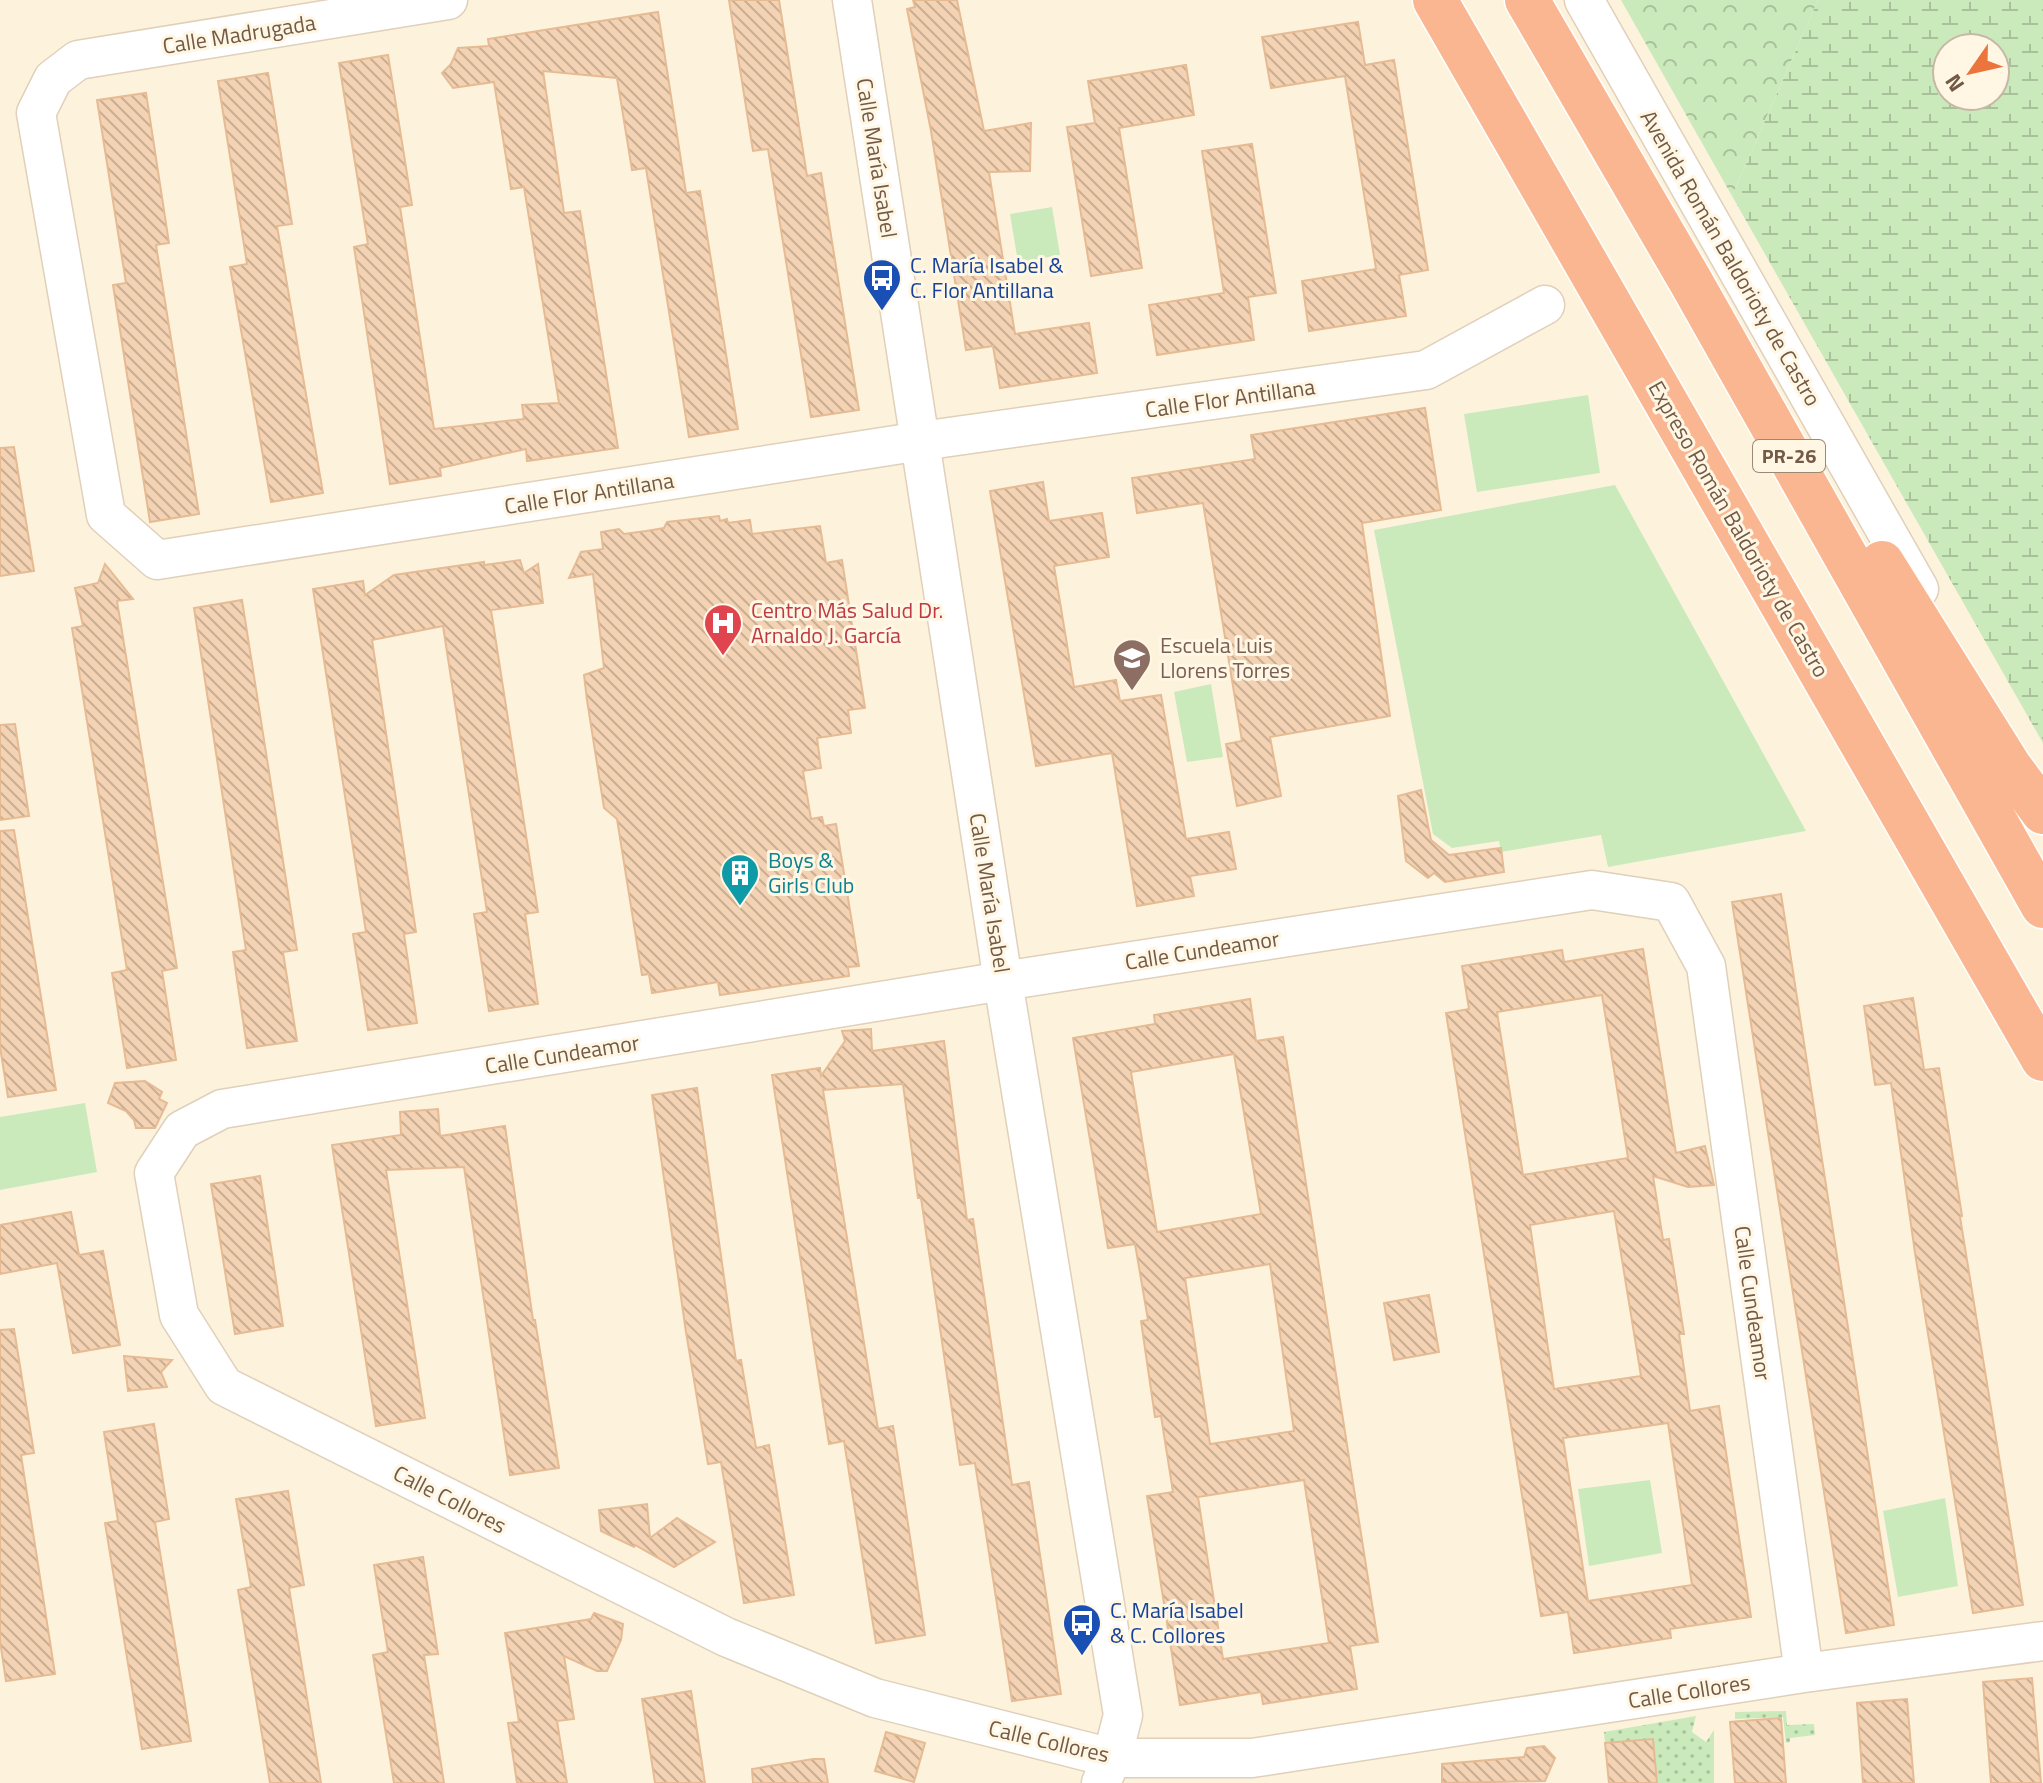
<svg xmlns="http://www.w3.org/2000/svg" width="2043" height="1783" viewBox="0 0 2043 1783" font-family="'Titillium Web',sans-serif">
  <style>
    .grass { fill: url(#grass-dots) }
    .forest { fill: url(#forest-crowns) }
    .wetland { fill: url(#wetland-marsh); fill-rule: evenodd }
    .green { fill: #caeabc }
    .building { fill: url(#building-back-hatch); stroke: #e6bb94; stroke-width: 2; fill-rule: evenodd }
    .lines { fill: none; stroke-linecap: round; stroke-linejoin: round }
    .minor-casing { stroke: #e0d0ba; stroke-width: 41 }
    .highway-casing { stroke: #fff; stroke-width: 47 }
    .minor { stroke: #fff; stroke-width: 38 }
    .highway { stroke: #fab691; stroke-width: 44 }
    .labels { text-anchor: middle; stroke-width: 6; stroke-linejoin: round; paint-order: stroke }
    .shield { fill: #fff7e4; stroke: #9c8975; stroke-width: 2 }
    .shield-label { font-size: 20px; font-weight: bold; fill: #725a46 }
    .street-label { font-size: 22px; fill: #725a46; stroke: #fff7e4 }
    .transit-label { font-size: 22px; fill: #164399; stroke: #fff7e4; text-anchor: start }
    .health-label { font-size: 22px; fill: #be3a42; stroke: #fff7e4; text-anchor: start }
    .education-label { font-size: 22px; fill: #785e54; stroke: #fff7e4; text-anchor: start }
    .culture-label { font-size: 22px; fill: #0d838f; stroke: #fff7e4; text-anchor: start }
  </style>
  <defs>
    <pattern id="grass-dots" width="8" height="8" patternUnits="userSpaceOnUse" patternTransform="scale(2)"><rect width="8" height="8" fill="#caeabc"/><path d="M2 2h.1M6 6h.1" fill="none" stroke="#a8c19b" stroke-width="1.8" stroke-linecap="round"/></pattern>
    <pattern id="forest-crowns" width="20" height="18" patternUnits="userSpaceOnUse" patternTransform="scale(2)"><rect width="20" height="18" fill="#caeabc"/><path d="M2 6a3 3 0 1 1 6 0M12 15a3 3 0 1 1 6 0" fill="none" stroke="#a8c19b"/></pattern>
    <pattern id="wetland-marsh" width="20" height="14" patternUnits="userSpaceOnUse" patternTransform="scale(2)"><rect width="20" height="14" fill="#caeabc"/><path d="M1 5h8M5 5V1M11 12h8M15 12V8" fill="none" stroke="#a8c19b"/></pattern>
    <pattern id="building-back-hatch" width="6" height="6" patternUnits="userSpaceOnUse" patternTransform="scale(2)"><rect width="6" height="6" fill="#f3d3b4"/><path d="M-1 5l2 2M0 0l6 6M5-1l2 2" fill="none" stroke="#c9ae94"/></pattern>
  </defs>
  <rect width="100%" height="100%" fill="#fdf3dd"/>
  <g class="grass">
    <path d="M1786 1711 1787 1725 1814 1724 1815 1735 1790 1738V1742L1786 1743 1783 1717 1735 1719V1712Z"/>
    <path d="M1696 1716 1692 1732 1706 1742 1714 1730V1783H1657L1653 1739 1605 1743 1604 1732Z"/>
  </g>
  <path class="forest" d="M1621 0H1818L1732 196Z"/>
  <path class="wetland" d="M1818 0H2043V743L1732 196ZM1947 48H1995V96H1947Z"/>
  <g class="green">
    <path d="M1052 207 1060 255 1018 262 1010 214Z"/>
    <path d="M1588 395 1600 473 1477 492 1464 414Z"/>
    <path d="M1615 485 1806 831 1608 867 1601 835 1501 852 1499 841 1452 848 1433 834 1374 530Z"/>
    <path d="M1211 684 1223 757 1187 762 1174 692Z"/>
    <path d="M85 1103 97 1172 0 1190V1117Z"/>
    <path d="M1650 1480 1662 1553 1589 1566 1578 1489Z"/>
    <path d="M1945 1498 1958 1586 1898 1597 1883 1511Z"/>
  </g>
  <g class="building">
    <path d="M729 0H779L807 176 821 173 859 410 811 417 768 149 753 151Z"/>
    <path d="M913 0H957L984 131 1031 123 1030 171 989 172 1015 334 1089 323 1097 373 1000 388 993 346 966 350 931 131 907 9 915 7Z"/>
    <path d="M658 12 686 193 700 191 738 429 689 437 646 168 632 170 617 78 543 71 564 213 580 211 618 448 527 461 526 449 440 468 441 476 390 484 354 247 368 244 339 63 388 55 412 205 400 207 434 429 524 419 522 405 559 403 524 187 511 189 494 82 453 88 442 73 451 64 458 48 489 46 488 39Z"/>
    <path d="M1358 22 1365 65 1394 60 1428 270 1399 275 1406 316 1309 331 1302 281 1376 269 1345 76 1271 88 1262 37Z"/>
    <path d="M1186 65 1194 115 1119 128 1142 268 1091 276 1067 127 1095 123 1088 81Z"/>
    <path d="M268 73 292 224 277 226 323 493 271 502 230 267 247 264 218 81Z"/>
    <path d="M146 93 169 243 156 245 199 514 150 522 113 285 126 283 97 100Z"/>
    <path d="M1252 144 1276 293 1248 297 1254 340 1157 355 1149 305 1224 293 1202 151Z"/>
    <path d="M1425 408 1441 510 1362 523 1390 716 1270 737 1281 796 1237 806 1226 744 1242 741 1203 503 1137 513 1132 478 1255 459 1251 435Z"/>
    <path d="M14 447 34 571 0 576V448Z"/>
    <path d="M1043 482 1049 521 1102 513 1109 557 1054 566 1074 687 1116 680 1120 701 1161 695 1186 839 1229 832 1236 869 1190 876 1194 896 1137 906 1112 753 1036 766 990 491Z"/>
    <path d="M719 516 720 521 727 519 728 523 750 520 752 534 820 526 826 563 842 560 865 708 848 710 851 733 817 738 821 768 803 771 811 819 822 817 824 826 836 824 859 966 848 967 849 976 720 995 718 982 652 993 649 974 642 975 617 819 604 808 587 700 584 675 604 668 593 574 569 578 581 552 603 549 601 532 619 529 624 534 646 531 664 528 667 522Z"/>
    <path d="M520 560 524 573 538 564 543 603 491 610 538 912 525 914 538 1004 489 1011 474 914 487 912 443 626 372 640 416 932 404 934 417 1023 368 1030 353 934 366 932 313 589 363 581 365 595 394 575 484 562V565Z"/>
    <path d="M105 564 133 599 117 601 177 968 162 971 176 1060 127 1068 112 973 127 970 72 628 83 626 75 588 98 583Z"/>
    <path d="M242 600 297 950 283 952 297 1041 247 1048 233 952 246 950 194 608Z"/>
    <path d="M15 724 29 816 0 820V725Z"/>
    <path d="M1421 790 1431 840 1449 855 1501 848 1504 872 1445 882 1434 873 1428 878 1406 861 1398 796Z"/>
    <path d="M14 830 56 1090 8 1097 0 1047V831Z"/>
    <path d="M1781 894 1894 1625 1846 1633 1732 902Z"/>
    <path d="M1643 949 1676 1153 1705 1146 1714 1185 1688 1187 1653 1176 1663 1240 1669 1239 1684 1334H1679L1690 1411 1719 1406 1751 1617 1670 1629 1671 1638 1574 1653 1568 1612 1541 1616 1446 1013 1469 1009 1462 966 1562 950 1564 962ZM1602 995 1628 1158 1523 1175 1497 1012ZM1614 1211 1641 1376 1554 1389 1530 1225ZM1668 1423 1692 1585 1588 1601 1563 1438Z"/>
    <path d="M1913 998 1924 1070 1939 1068 1962 1216 1960 1217 2023 1605 1973 1613 1915 1253 1891 1083 1875 1085 1864 1006Z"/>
    <path d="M1250 999 1256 1041 1283 1037 1378 1642 1350 1646 1357 1689 1263 1704 1261 1692 1180 1705 1147 1496 1173 1492 1161 1416 1155 1417 1141 1321 1148 1320 1135 1244 1108 1248 1073 1038 1155 1024 1154 1015ZM1234 1054 1261 1214 1157 1232 1131 1072ZM1270 1264 1294 1431 1210 1444 1185 1278ZM1304 1480 1329 1643 1223 1659 1198 1497Z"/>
    <path d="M871 1029 872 1051 944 1041 967 1220 973 1219 1012 1485 1029 1482 1061 1694 1012 1701 975 1463 960 1465 921 1198H918L903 1084 823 1090 878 1429 893 1426 925 1635 876 1643 844 1441 829 1444 772 1075 820 1068 821 1076 845 1041 842 1031Z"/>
    <path d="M145 1081 162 1092 159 1099 167 1103 155 1128H136L134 1120 126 1111 108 1103 115 1083Z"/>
    <path d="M697 1088 736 1361 741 1360 756 1448 769 1445 794 1595 744 1603 721 1462 708 1464 686 1332 652 1095Z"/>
    <path d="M438 1109 440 1136 505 1126 533 1320H535L559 1468 510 1475 464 1167 386 1170 425 1418 376 1426 332 1145 401 1135 400 1112Z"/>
    <path d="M260 1176 283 1326 235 1334 211 1184Z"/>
    <path d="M71 1212 79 1255 103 1251 120 1345 73 1353 57 1263 0 1274V1225Z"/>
    <path d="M1429 1295 1439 1352 1394 1360 1384 1303Z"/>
    <path d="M14 1329 34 1453 21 1455 55 1674 6 1681 0 1641V1330Z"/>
    <path d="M124 1356 172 1360 161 1372 167 1387 128 1391Z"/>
    <path d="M154 1424 169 1519 155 1522 191 1741 142 1749 105 1523 118 1521 104 1432Z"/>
    <path d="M288 1491 304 1585 289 1588 321 1783H270L238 1590 251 1587 236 1499Z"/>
    <path d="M647 1504 650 1538 677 1518 715 1542 674 1567 635 1545 634 1547 601 1531 599 1510Z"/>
    <path d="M423 1557 438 1654 424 1655 444 1783H394L373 1655 388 1652 374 1565Z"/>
    <path d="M594 1613 623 1624 621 1640 607 1671H597L564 1656 574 1719 557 1721 567 1783H517L508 1723 519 1722 505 1633 591 1619Z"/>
    <path d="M2032 1678 2041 1783H1991L1983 1682Z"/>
    <path d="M691 1691 705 1783H655L642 1699Z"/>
    <path d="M1907 1699 1914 1783H1863L1857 1703Z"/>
    <path d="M1781 1718 1786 1783H1735L1730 1722Z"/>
    <path d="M886 1732 925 1743 914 1782 875 1771Z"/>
    <path d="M1653 1739 1657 1783H1609L1605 1743Z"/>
    <path d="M1544 1746 1555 1758 1545 1781 1442 1783V1764L1524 1757 1527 1748Z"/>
    <path d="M813 1759H824L828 1783H753L752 1769Z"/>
  </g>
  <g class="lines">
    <g class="minor-casing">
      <g id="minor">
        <path d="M448 0 78 60 53 79 36 113 106 515 157 560 921 441 1426 370 1545 305"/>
        <path d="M852 0 1003 981 1123 1715 1112 1758 1101 1783"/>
        <path d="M1584 0 1919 589"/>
        <path d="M1804 1673 1706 966 1671 902 1592 890 1003 981 222 1109 182 1130 154 1173 179 1315 224 1386 726 1637 875 1698 1112 1758H1252L1804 1673 2043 1641"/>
      </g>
    </g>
    <g class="highway-casing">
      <g id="highway">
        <path d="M1435 0 2043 1059"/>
        <path d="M1527 0 1691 282 2043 906"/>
        <path d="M1882 563 2009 766 2043 812"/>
      </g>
    </g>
    <use href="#minor" class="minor"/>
    <use href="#highway" class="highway"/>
  </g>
  <defs>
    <g id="bus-pin" transform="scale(2)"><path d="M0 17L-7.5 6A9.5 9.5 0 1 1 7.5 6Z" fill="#1a4fb4" stroke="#fff7e4"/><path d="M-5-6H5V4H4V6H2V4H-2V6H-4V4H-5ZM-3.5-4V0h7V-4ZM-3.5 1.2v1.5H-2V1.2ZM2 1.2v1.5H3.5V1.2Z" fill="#fff"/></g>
    <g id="hospital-pin" transform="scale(2)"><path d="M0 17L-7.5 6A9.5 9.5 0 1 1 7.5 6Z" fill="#e0444e" stroke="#fff7e4"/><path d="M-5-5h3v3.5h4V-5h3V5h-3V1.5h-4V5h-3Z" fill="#fff"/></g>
    <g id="school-pin" transform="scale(2)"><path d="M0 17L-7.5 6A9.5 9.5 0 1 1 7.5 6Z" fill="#8d6e63" stroke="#fff7e4"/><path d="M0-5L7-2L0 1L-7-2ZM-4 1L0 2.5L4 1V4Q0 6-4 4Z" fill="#fff"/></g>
    <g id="building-pin" transform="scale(2)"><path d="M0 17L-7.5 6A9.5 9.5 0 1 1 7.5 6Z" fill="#0f9aa8" stroke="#fff7e4"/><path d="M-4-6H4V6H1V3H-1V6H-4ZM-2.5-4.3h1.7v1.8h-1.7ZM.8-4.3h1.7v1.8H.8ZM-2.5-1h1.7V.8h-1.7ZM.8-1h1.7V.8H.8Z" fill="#fff"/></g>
  </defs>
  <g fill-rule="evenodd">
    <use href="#bus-pin" x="882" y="278"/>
    <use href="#hospital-pin" x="723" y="623"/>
    <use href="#school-pin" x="1132" y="658"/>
    <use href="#building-pin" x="740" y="873"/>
    <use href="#bus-pin" x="1082" y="1623"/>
  </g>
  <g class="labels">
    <rect class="shield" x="1753" y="440" width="72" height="32" rx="6"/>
    <g class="shield-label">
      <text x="1789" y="463">PR-26</text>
    </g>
    <g class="street-label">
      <text transform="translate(239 34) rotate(-9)" y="8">Calle Madrugada</text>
      <text transform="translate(877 158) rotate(81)" y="8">Calle María Isabel</text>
      <text transform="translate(1731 258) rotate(60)" y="8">Avenida Román Baldorioty de Castro</text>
      <text transform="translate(1230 398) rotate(-8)" y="8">Calle Flor Antillana</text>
      <text transform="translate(589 493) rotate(-9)" y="8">Calle Flor Antillana</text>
      <text transform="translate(1739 529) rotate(60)" y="8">Expreso Román Baldorioty de Castro</text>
      <text transform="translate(990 893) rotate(81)" y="8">Calle María Isabel</text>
      <text transform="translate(1202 950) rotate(-9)" y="8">Calle Cundeamor</text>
      <text transform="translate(562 1054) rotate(-9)" y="8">Calle Cundeamor</text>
      <text transform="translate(1753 1303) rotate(82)" y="8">Calle Cundeamor</text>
      <text transform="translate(450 1499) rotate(27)" y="8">Calle Collores</text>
      <text transform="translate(1689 1691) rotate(-9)" y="8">Calle Collores</text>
      <text transform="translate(1049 1741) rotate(13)" y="8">Calle Collores</text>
    </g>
    <g class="transit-label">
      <text x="910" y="273">C. María Isabel &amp;<tspan x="910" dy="25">C. Flor Antillana</tspan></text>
      <text x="1110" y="1618">C. María Isabel<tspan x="1110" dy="25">&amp; C. Collores</tspan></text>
    </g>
    <g class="health-label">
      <text x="751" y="618">Centro Más Salud Dr.<tspan x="751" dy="25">Arnaldo J. García</tspan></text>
    </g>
    <g class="education-label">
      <text x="1160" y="653">Escuela Luis<tspan x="1160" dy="25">Llorens Torres</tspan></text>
    </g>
    <g class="culture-label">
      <text x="768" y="868">Boys &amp;<tspan x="768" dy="25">Girls Club</tspan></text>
    </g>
  </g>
  <g transform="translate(1971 72) rotate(236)"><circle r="38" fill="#fff7e4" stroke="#c7b8a5" stroke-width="2"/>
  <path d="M0-6L14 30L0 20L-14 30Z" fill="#ec753d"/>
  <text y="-12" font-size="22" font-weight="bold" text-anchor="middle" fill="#725a46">N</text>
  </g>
</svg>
